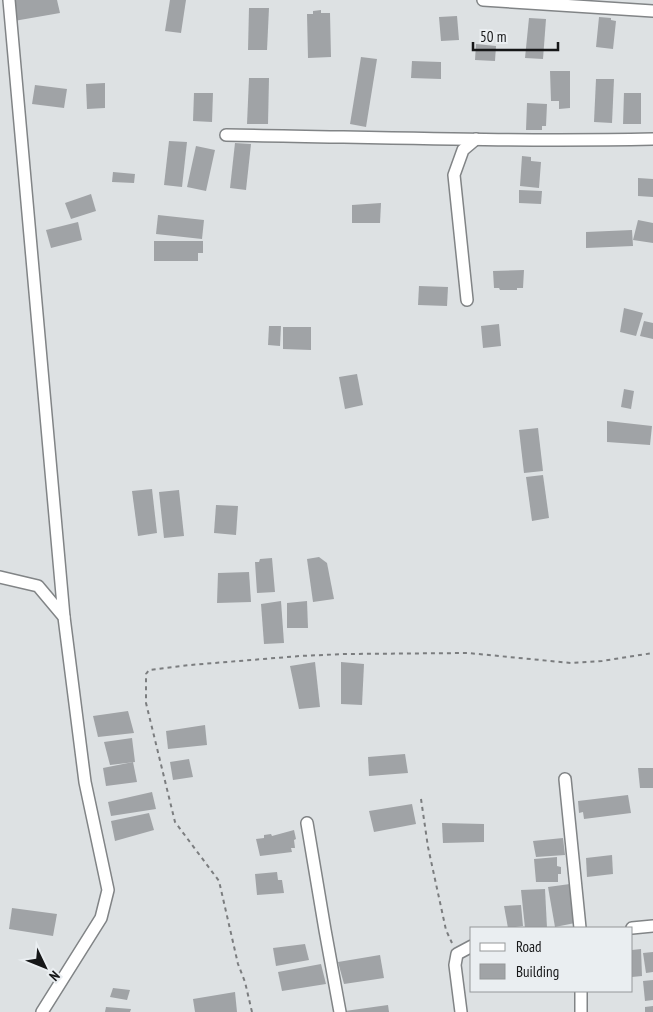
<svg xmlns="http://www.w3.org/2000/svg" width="653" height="1012" viewBox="0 0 653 1012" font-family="'PT Sans Narrow',sans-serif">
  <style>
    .building { fill: #a0a3a6 }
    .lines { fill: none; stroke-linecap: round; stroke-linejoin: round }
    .minor-casing { stroke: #818486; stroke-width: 14 }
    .path { stroke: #7b7d7f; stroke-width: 2; stroke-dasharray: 4 4; stroke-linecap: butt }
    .minor { stroke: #fff; stroke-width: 11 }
  </style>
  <rect width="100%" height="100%" fill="#dde1e3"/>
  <g class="building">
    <path d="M14 0H57L60 13 14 21Z"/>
    <path d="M170 0H186L181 33 165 31Z"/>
    <path d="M249 8H269L267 50H248Z"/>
    <path d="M321 10V13H330L331 57 308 58 307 14H313V11Z"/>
    <path d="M457 16 459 40 441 41 439 17Z"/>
    <path d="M599 17 611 18V20L616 21 613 49 596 47Z"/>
    <path d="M529 18 546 19 543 59 525 58Z"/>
    <path d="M476 44 496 46 495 61 475 60Z"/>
    <path d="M361 57 377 59 366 127 350 124Z"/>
    <path d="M412 61 441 62V79L411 78Z"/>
    <path d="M550 71H570V108L559 109V101H551Z"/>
    <path d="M249 78H269L268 124H247Z"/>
    <path d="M596 79H614L612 123 594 122Z"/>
    <path d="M105 83V108L87 109 86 84Z"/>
    <path d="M35 85 67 89 64 108 32 104Z"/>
    <path d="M194 93H213L212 122 193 121Z"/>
    <path d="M624 93H641V124H623Z"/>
    <path d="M527 103 547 104 546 126H542V130H526Z"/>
    <path d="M169 141 187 142 182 187 164 185Z"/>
    <path d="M235 143 251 144 246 190 230 188Z"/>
    <path d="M196 146 215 150 206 191 187 187Z"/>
    <path d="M522 156 531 157V161L541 162 539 188 520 186Z"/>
    <path d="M113 172 135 174 134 183 112 182Z"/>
    <path d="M638 178 653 179V197L638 196Z"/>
    <path d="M519 190 542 191 541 204 519 203Z"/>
    <path d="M91 194 96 211 71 219 65 203Z"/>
    <path d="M381 203 380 223H352V205Z"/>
    <path d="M158 215 204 220 202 239 156 234Z"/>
    <path d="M638 220 653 223V243L633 240Z"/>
    <path d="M78 222 82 240 51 248 46 230Z"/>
    <path d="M632 230 633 246 586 248V232Z"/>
    <path d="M154 241H203V253H198V261H154Z"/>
    <path d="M524 270 523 288H517V290H500L499 288H494L493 271Z"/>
    <path d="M419 286 448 287 447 306 418 305Z"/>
    <path d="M624 308 643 313 636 336 620 332Z"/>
    <path d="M644 321 653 323V339L640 336Z"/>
    <path d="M499 324 501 346 483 348 481 326Z"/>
    <path d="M269 326H281L280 346 268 345Z"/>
    <path d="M283 327H311V350L283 349Z"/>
    <path d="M357 374 363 405 345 409 339 377Z"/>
    <path d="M624 389 634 391 631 409 621 407Z"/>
    <path d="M607 421 652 426 650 445 607 442Z"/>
    <path d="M538 428 543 471 524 473 519 430Z"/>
    <path d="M543 475 549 518 532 521 526 477Z"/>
    <path d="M152 489 157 533 138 536 132 491Z"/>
    <path d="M179 490 184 536 164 538 159 492Z"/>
    <path d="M216 505 238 506 236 535 214 533Z"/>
    <path d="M319 557 327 563 334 599 313 602 307 559Z"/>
    <path d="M272 558 275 592 257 593 255 562H259L260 559Z"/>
    <path d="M249 572 251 602 217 603 218 573Z"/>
    <path d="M281 601 284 643 264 644 261 604Z"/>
    <path d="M307 601 308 628H287V603Z"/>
    <path d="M315 662 320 707 299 709 290 666Z"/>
    <path d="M341 662 364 664 362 705 341 704Z"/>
    <path d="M128 711 134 733 98 737 93 716Z"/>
    <path d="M205 725 207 745 168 749 166 731Z"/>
    <path d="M132 738 135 762 110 765 104 742Z"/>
    <path d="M405 754 408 773 369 776 368 757Z"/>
    <path d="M189 759 193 777 173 780 170 762Z"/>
    <path d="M133 762 137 782 106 786 103 768Z"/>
    <path d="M638 768H653V788H640Z"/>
    <path d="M152 792 156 809 111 816 108 802Z"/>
    <path d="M628 795 631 813 584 819 583 812 579 813 578 801Z"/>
    <path d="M412 804 416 824 374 832 369 811Z"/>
    <path d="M149 813 154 830 115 841 111 821Z"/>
    <path d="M442 823 484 824V842L443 843Z"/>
    <path d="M294 830 296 839 294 840 295 848H291L292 852 260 856 256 839 264 838V835L271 834 272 836Z"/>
    <path d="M563 838 565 855 536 857 533 841Z"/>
    <path d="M612 855 613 874 587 877 586 858Z"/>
    <path d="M557 857V866L561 867V874H558V882H536L534 859Z"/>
    <path d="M277 872 278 880H282L284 893 257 895 255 874Z"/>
    <path d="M570 884 575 923 555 927 548 887Z"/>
    <path d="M545 889 547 928H525L521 890Z"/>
    <path d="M521 905 523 926 508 928 504 906Z"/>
    <path d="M12 908 57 914 53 936 9 929Z"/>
    <path d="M305 944 309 960 276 966 273 948Z"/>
    <path d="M641 949 642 976 632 977V950Z"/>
    <path d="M653 952V972L646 973 643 953Z"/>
    <path d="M380 955 384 978 344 984 338 962Z"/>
    <path d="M321 964 326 984 282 991 278 972Z"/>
    <path d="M653 980V1000L645 1001 643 981Z"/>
    <path d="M113 988 130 990 127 1000 110 997Z"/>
    <path d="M235 992 237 1012H195L193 999Z"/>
    <path d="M388 1005 389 1012H345V1011Z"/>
    <path d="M653 1006V1012H645V1007Z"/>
    <path d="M106 1007 131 1009 130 1012H105Z"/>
  </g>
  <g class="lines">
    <g class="minor-casing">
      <g id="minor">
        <path d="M9 0 64 617"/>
        <path d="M483 0 653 11"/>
        <path d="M226 135C369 137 511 142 653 139"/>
        <path d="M467 300 454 175 463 150 476 139"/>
        <path d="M0 577 38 586 64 617 85 782 108 890 101 918 42 1012"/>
        <path d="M565 779 580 928"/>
        <path d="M307 823 325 930 340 1012"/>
        <path d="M632 928 653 926"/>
        <path d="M581 991V1012"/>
        <path d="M461 1012 455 965 457 954 472 946"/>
      </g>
    </g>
    <g class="path">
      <path d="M421 799 428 847 446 930 452 943"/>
      <path d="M252 1012 245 982 238 964 219 881 175 822 146 703V674L149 670 190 665 300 656 345 654 468 653 571 663 602 661 653 653"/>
    </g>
    <use href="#minor" class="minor"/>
  </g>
  <rect x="470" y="927" width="162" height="65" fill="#eaeef1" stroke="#95989a"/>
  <rect x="480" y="943" width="25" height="8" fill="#ffffff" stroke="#95989a"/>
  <text x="516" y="952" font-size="15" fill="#161718">Road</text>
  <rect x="480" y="964" width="25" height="15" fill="#a0a3a6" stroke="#95989a"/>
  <text x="516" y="977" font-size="15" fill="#161718">Building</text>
  <g transform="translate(45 967) rotate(133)" stroke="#eaeef1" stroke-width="4" paint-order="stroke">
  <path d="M0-4L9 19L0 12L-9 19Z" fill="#161718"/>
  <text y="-8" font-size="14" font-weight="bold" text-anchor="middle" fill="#161718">N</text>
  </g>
  <path d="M473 42v8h85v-8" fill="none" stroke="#161718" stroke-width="2.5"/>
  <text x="480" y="42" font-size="15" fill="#161718" stroke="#eaeef1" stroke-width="4" paint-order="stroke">50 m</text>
</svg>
